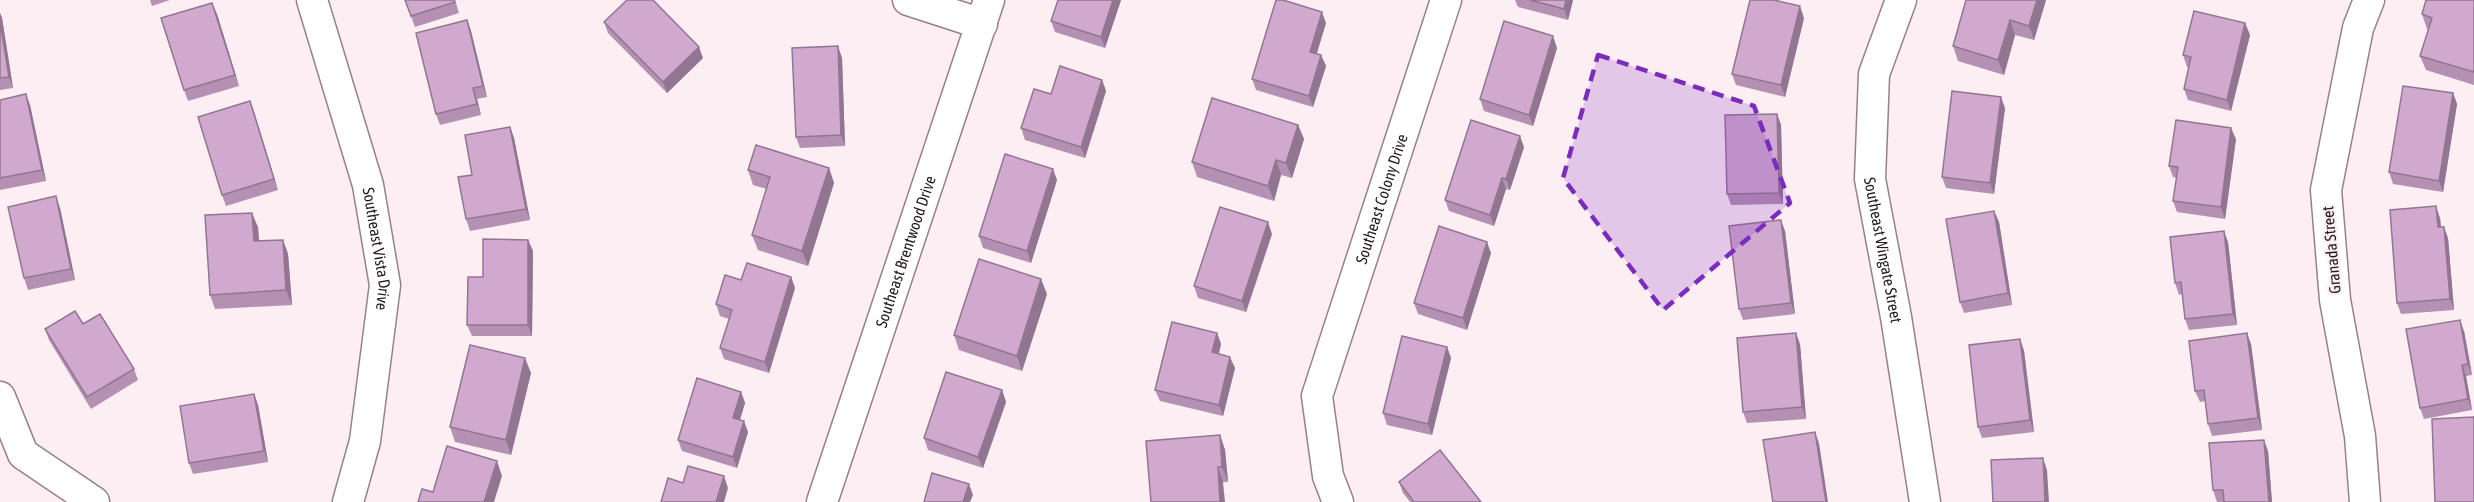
<svg xmlns="http://www.w3.org/2000/svg" width="2474" height="502" viewBox="0 0 2474 502" font-family="'Asap Condensed',sans-serif">
  <style>
    .lines { fill: none; stroke-linecap: round; stroke-linejoin: round }
    .street-casing { stroke: #968188; stroke-width: 33 }
    .street { stroke: #fff; stroke-width: 30 }
    .wall { fill: #b491b2 }
    .shaded-wall { fill: #927691 }
    .building { fill: #d1a9cf; stroke: #927691; stroke-width: 1.5 }
    .marked { fill: #7b2cbf; fill-opacity: 0.2; stroke: #7b2cbf; stroke-width: 4.5; stroke-dasharray: 12 8; stroke-linejoin: round }
    .labels { text-anchor: middle; stroke-width: 4.5; stroke-linejoin: round; paint-order: stroke }
    .street-label { font-size: 16px; fill: #231b1d; stroke: #fdeef3 }
  </style>
  <rect width="100%" height="100%" fill="#fdeef3"/>
  <g class="lines">
    <g class="street-casing">
      <g id="street">
        <path id="s1" d="M312 0 368 185 385 285 365 441 348 502"/>
        <path d="M908 0 982 24"/>
        <path id="s2" d="M1901 0 1874 74 1870 179 1896 317 1925 502"/>
        <path d="M0 397 23 454 94 502"/>
        <path id="s3" d="M822 502 989 0"/>
        <path id="s4" d="M1338 502 1328 476 1317 396 1446 0"/>
        <path d="M2365 502 2360 436 2335 300 2326 190 2358 28 2369 0"/>
      </g>
    </g>
    <use href="#street" class="street"/>
  </g>
  <g class="wall">
    <path d="M150 0H170L152 6Z"/>
    <path d="M405 0H455L459 13 415 27Z"/>
    <path d="M1058 0H1121L1105 48 1055 32 1051 21Z"/>
    <path d="M1515 0H1573L1568 20 1518 7Z"/>
    <path d="M1966 0H2046L2034 40 2015 35 2004 75 1958 61 1953 46Z"/>
    <path d="M2474 0V85L2426 70 2420 56 2429 29H2427L2422 14Z"/>
    <path d="M0 13 2 18 13 88 0 90Z"/>
    <path d="M217 14 239 86 188 101 184 90Z"/>
    <path d="M1804 18 1785 97 1736 85 1732 74Z"/>
    <path d="M467 20 471 31 487 97 477 99 481 115 440 125 436 114Z"/>
    <path d="M604 22 703 58 667 93 608 33Z"/>
    <path d="M1326 23 1316 54 1321 55 1326 66 1313 107 1256 90 1252 79Z"/>
    <path d="M2245 23 2250 35 2231 111 2188 100 2184 89 2189 67H2187L2183 55Z"/>
    <path d="M1557 48 1533 126 1484 111 1480 99Z"/>
    <path d="M842 58 845 146 800 148 796 137Z"/>
    <path d="M1102 80 1106 91 1085 158 1025 140 1021 128Z"/>
    <path d="M2453 93 2457 104 2443 192 2393 184 2389 172Z"/>
    <path d="M0 100 30 105 46 181 0 190Z"/>
    <path d="M2005 108 1994 194 1946 188 1942 177Z"/>
    <path d="M254 112 278 190 226 206 222 195Z"/>
    <path d="M1777 114 1781 125 1783 204 1731 205 1727 194Z"/>
    <path d="M1298 125 1304 139 1292 178 1281 175 1274 201 1197 177 1192 162Z"/>
    <path d="M510 127 514 138 530 220 470 231 466 219 472 175Z"/>
    <path d="M2236 139 2225 219 2177 212 2173 201 2177 178 2173 177 2169 166Z"/>
    <path d="M1524 147 1510 190 1506 189 1494 226 1449 211 1445 200Z"/>
    <path d="M829 168 834 183 808 266 758 250 752 235 767 189 753 185 748 170Z"/>
    <path d="M1057 180 1031 263 983 248 979 236Z"/>
    <path d="M60 208 75 280 28 290 24 278Z"/>
    <path d="M1994 211 1999 222 2012 305 1964 313 1960 302Z"/>
    <path d="M2440 218 2441 227 2448 238 2454 310 2401 314 2397 303Z"/>
    <path d="M258 227 259 241 283 240 288 254 292 305 215 309 210 295Z"/>
    <path d="M1785 231 1795 314 1743 320 1739 309Z"/>
    <path d="M1272 234 1246 312 1198 298 1194 286Z"/>
    <path d="M528 240 533 251 532 336H472L467 325 483 277Z"/>
    <path d="M2228 242 2237 325 2189 330 2185 319 2182 294 2179 295 2175 283Z"/>
    <path d="M1491 253 1467 330 1418 314 1414 303Z"/>
    <path d="M791 277 795 288 769 373 724 359 720 348 729 319 720 316 716 304Z"/>
    <path d="M1047 294 1022 371 959 350 954 335Z"/>
    <path d="M83 324 134 369 138 380 91 409 49 340 45 329Z"/>
    <path d="M2464 331 2472 375 2466 376 2472 410 2424 419 2420 408Z"/>
    <path d="M1217 333 1221 344 1219 354 1235 368 1223 416 1160 401 1155 390Z"/>
    <path d="M2020 339 2024 351 2034 432 1982 438 1978 427Z"/>
    <path d="M1800 344 1806 419 1747 423 1743 412Z"/>
    <path d="M2251 344 2262 430 2212 436 2208 424 2205 401 2200 402 2195 391Z"/>
    <path d="M1447 347 1451 358 1432 435 1387 425 1383 413Z"/>
    <path d="M531 373 511 455 455 442 450 427Z"/>
    <path d="M1002 390 1006 402 983 468 928 450 924 438Z"/>
    <path d="M741 392 745 403 740 420 748 432 737 468 682 451 678 440Z"/>
    <path d="M254 394 258 405 268 462 193 474 189 463Z"/>
    <path d="M1220 435 1225 450 1228 482H1223L1151 502Z"/>
    <path d="M2268 451 2272 502H2217L2213 490Z"/>
    <path d="M1399 482 1481 502H1410L1403 493Z"/>
  </g>
  <g class="shaded-wall">
    <path d="M1113 0H1121L1105 48 1101 37Z"/>
    <path d="M1566 0H1573L1568 20 1564 9Z"/>
    <path d="M2037 0H2046L2034 40 2029 26Z"/>
    <path d="M212 3 217 14 239 86 235 75Z"/>
    <path d="M1800 6 1804 18 1785 97 1781 85Z"/>
    <path d="M1322 12 1326 23 1314 63 1310 52Z"/>
    <path d="M0 13 2 18 13 88 9 77 0 22Z"/>
    <path d="M467 20 471 31 487 97 483 86Z"/>
    <path d="M2010 20 2015 35 2004 75 1998 60Z"/>
    <path d="M2245 23 2250 35 2231 111 2227 100Z"/>
    <path d="M1553 36 1557 48 1533 126 1529 115Z"/>
    <path d="M838 46 842 58 845 146 841 135Z"/>
    <path d="M699 47 703 58 667 93 663 82Z"/>
    <path d="M1321 55 1326 66 1313 107 1309 96Z"/>
    <path d="M1102 80 1106 91 1085 158 1081 147Z"/>
    <path d="M473 88 477 99 481 115 477 104Z"/>
    <path d="M2453 93 2457 104 2443 192 2439 181Z"/>
    <path d="M26 94 30 105 46 181 42 170Z"/>
    <path d="M2001 97 2005 108 1994 194 1990 183Z"/>
    <path d="M250 101 254 112 278 190 274 179Z"/>
    <path d="M1777 114 1781 125 1783 204 1779 193Z"/>
    <path d="M1298 125 1304 139 1292 178 1286 163Z"/>
    <path d="M510 127 514 138 530 220 526 209Z"/>
    <path d="M2231 128 2236 139 2225 219 2221 207Z"/>
    <path d="M1520 136 1524 147 1510 190 1506 179Z"/>
    <path d="M1276 160 1281 175 1274 201 1268 186Z"/>
    <path d="M829 168 834 183 808 266 802 251Z"/>
    <path d="M1053 169 1057 180 1031 263 1027 251Z"/>
    <path d="M1502 178 1506 189 1494 226 1490 215Z"/>
    <path d="M56 196 60 208 75 280 71 269Z"/>
    <path d="M2436 206 2440 218 2442 238 2438 227Z"/>
    <path d="M1994 211 1999 222 2012 305 2008 293Z"/>
    <path d="M252 213 258 227 260 256 254 241Z"/>
    <path d="M1781 220 1785 231 1795 314 1791 303Z"/>
    <path d="M1268 222 1272 234 1246 312 1242 301Z"/>
    <path d="M2444 227 2448 238 2454 310 2450 299Z"/>
    <path d="M2224 231 2228 242 2237 325 2233 314Z"/>
    <path d="M283 240 288 254 292 305 286 290Z"/>
    <path d="M528 240 533 251 532 336 528 325Z"/>
    <path d="M1487 242 1491 253 1467 330 1463 318Z"/>
    <path d="M791 277 795 288 769 373 765 362Z"/>
    <path d="M1041 279 1047 294 1022 371 1017 356Z"/>
    <path d="M2460 320 2464 331 2472 375 2468 364Z"/>
    <path d="M1217 333 1221 344 1216 363 1212 352Z"/>
    <path d="M1796 333 1800 344 1806 419 1802 407Z"/>
    <path d="M2247 333 2251 344 2262 430 2258 418Z"/>
    <path d="M2020 339 2024 351 2034 432 2030 420Z"/>
    <path d="M1447 347 1451 358 1432 435 1428 424Z"/>
    <path d="M1230 357 1235 368 1223 416 1219 405Z"/>
    <path d="M525 358 531 373 511 455 506 440Z"/>
    <path d="M2462 365 2466 376 2472 410 2468 399Z"/>
    <path d="M1002 390 1006 402 983 468 978 457Z"/>
    <path d="M741 392 745 403 737 429 733 418Z"/>
    <path d="M254 394 258 405 268 462 264 451Z"/>
    <path d="M744 421 748 432 737 468 733 457Z"/>
    <path d="M1815 432 1819 443 1828 502H1826Z"/>
    <path d="M1220 435 1225 450 1228 482 1222 467Z"/>
    <path d="M2264 440 2268 451 2272 502H2269Z"/>
    <path d="M2043 458 2047 470 2049 502H2045Z"/>
    <path d="M497 461 502 476 494 502H484Z"/>
    <path d="M1218 467 1223 482 1225 502H1220Z"/>
    <path d="M724 476 728 488 724 502H716Z"/>
    <path d="M969 484 973 495 970 502H963Z"/>
  </g>
  <g class="building">
    <path d="M405 0H454L455 2 411 16Z"/>
    <path d="M627 0H653L699 47 663 82 604 22Z"/>
    <path d="M1058 0H1113L1101 37 1051 21Z"/>
    <path d="M1276 0H1283L1322 12 1310 52 1321 55 1309 96 1252 79Z"/>
    <path d="M1530 0H1566L1564 9Z"/>
    <path d="M1750 0H1774L1800 6 1781 85 1732 74Z"/>
    <path d="M1966 0H2037L2029 26 2010 20 1998 60 1953 46Z"/>
    <path d="M2426 0H2474V72L2420 56 2432 18 2422 14Z"/>
    <path d="M212 3 235 75 184 90 161 18Z"/>
    <path d="M2194 11 2245 23 2227 100 2184 89 2191 57 2183 55Z"/>
    <path d="M467 20 483 86 473 88 477 104 436 114 416 33Z"/>
    <path d="M1504 21 1553 36 1529 115 1480 99Z"/>
    <path d="M0 22 9 77 0 78Z"/>
    <path d="M838 46 841 135 796 137 792 48Z"/>
    <path d="M1060 66 1102 80 1081 147 1021 128 1034 89 1051 94Z"/>
    <path d="M2403 86 2453 93 2439 181 2389 172Z"/>
    <path d="M1952 91 2001 97 1990 183 1942 177Z"/>
    <path d="M26 94 42 170 0 178V100Z"/>
    <path d="M1212 98 1298 125 1286 163 1276 160 1268 186 1192 162Z"/>
    <path d="M250 101 274 179 222 195 198 117Z"/>
    <path d="M1777 114 1779 193 1727 194 1725 115Z"/>
    <path d="M1471 120 1520 136 1506 179 1502 178 1490 215 1445 200Z"/>
    <path d="M2176 120 2231 128 2221 207 2173 201 2178 167 2169 166Z"/>
    <path d="M510 127 526 209 466 219 458 177 472 175 465 135Z"/>
    <path d="M756 145 829 168 802 251 752 235 770 177 748 170Z"/>
    <path d="M1005 154 1053 169 1027 251 979 236Z"/>
    <path d="M56 196 71 269 24 278 8 207Z"/>
    <path d="M2436 206 2438 227H2444L2450 299 2397 303 2390 210Z"/>
    <path d="M1220 207 1268 222 1242 301 1194 286Z"/>
    <path d="M1994 211 2008 293 1960 302 1946 219Z"/>
    <path d="M252 213 254 241 283 240 286 290 210 295 205 215Z"/>
    <path d="M1781 220 1791 303 1739 309 1729 226Z"/>
    <path d="M1439 226 1487 242 1463 318 1414 303Z"/>
    <path d="M2224 231 2233 314 2185 319 2181 282 2175 283 2170 237Z"/>
    <path d="M483 239 528 240V325H467L468 277H483Z"/>
    <path d="M979 259 1041 279 1017 356 954 335Z"/>
    <path d="M747 263 791 277 765 362 720 348 732 310 716 304 725 275 741 280Z"/>
    <path d="M75 311 83 324 100 314 134 369 87 397 45 329Z"/>
    <path d="M2460 320 2468 364 2462 365 2468 399 2420 408 2406 329Z"/>
    <path d="M1172 322 1217 333 1212 352 1230 357 1219 405 1155 390Z"/>
    <path d="M1796 333 1802 407 1743 412 1737 338Z"/>
    <path d="M2247 333 2258 418 2208 424 2204 390 2195 391 2189 341Z"/>
    <path d="M1402 336 1447 347 1428 424 1383 413Z"/>
    <path d="M2020 339 2030 420 1978 427 1969 345Z"/>
    <path d="M470 345 525 358 506 440 450 427Z"/>
    <path d="M946 372 1002 390 978 457 924 438Z"/>
    <path d="M697 378 741 392 733 418 744 421 733 457 678 440Z"/>
    <path d="M254 394 264 451 189 463 180 406Z"/>
    <path d="M2474 417V502H2435L2432 419Z"/>
    <path d="M1815 432 1826 502H1773L1763 440Z"/>
    <path d="M1220 435 1222 467H1218L1220 502H1151L1146 441Z"/>
    <path d="M2264 440 2269 502H2224L2223 490H2213L2209 443Z"/>
    <path d="M447 446 497 461 484 502H418L422 489 433 492Z"/>
    <path d="M1440 450 1481 502H1414L1399 482Z"/>
    <path d="M2043 458 2045 502H1993L1991 460Z"/>
    <path d="M688 466 724 476 716 502H661L668 478 683 483Z"/>
    <path d="M932 473 969 484 963 502H924Z"/>
  </g>
  <path class="marked" d="M1598 55 1754 106 1790 203 1663 310 1563 178Z"/>
  <g class="labels">
    <g class="street-label">
      <text dy="6" stroke="none"><textPath href="#s4" startOffset="316">Southeast Colony Drive</textPath></text>
      <text dy="6" stroke="none"><textPath href="#s1" startOffset="258">Southeast Vista Drive</textPath></text>
      <text dy="6" stroke="none"><textPath href="#s2" startOffset="256">Southeast Wingate Street</textPath></text>
      <text transform="translate(2331 250) rotate(-95)" y="6">Granada Street</text>
      <text dy="6" stroke="none"><textPath href="#s3" startOffset="264">Southeast Brentwood Drive</textPath></text>
    </g>
  </g>
</svg>
